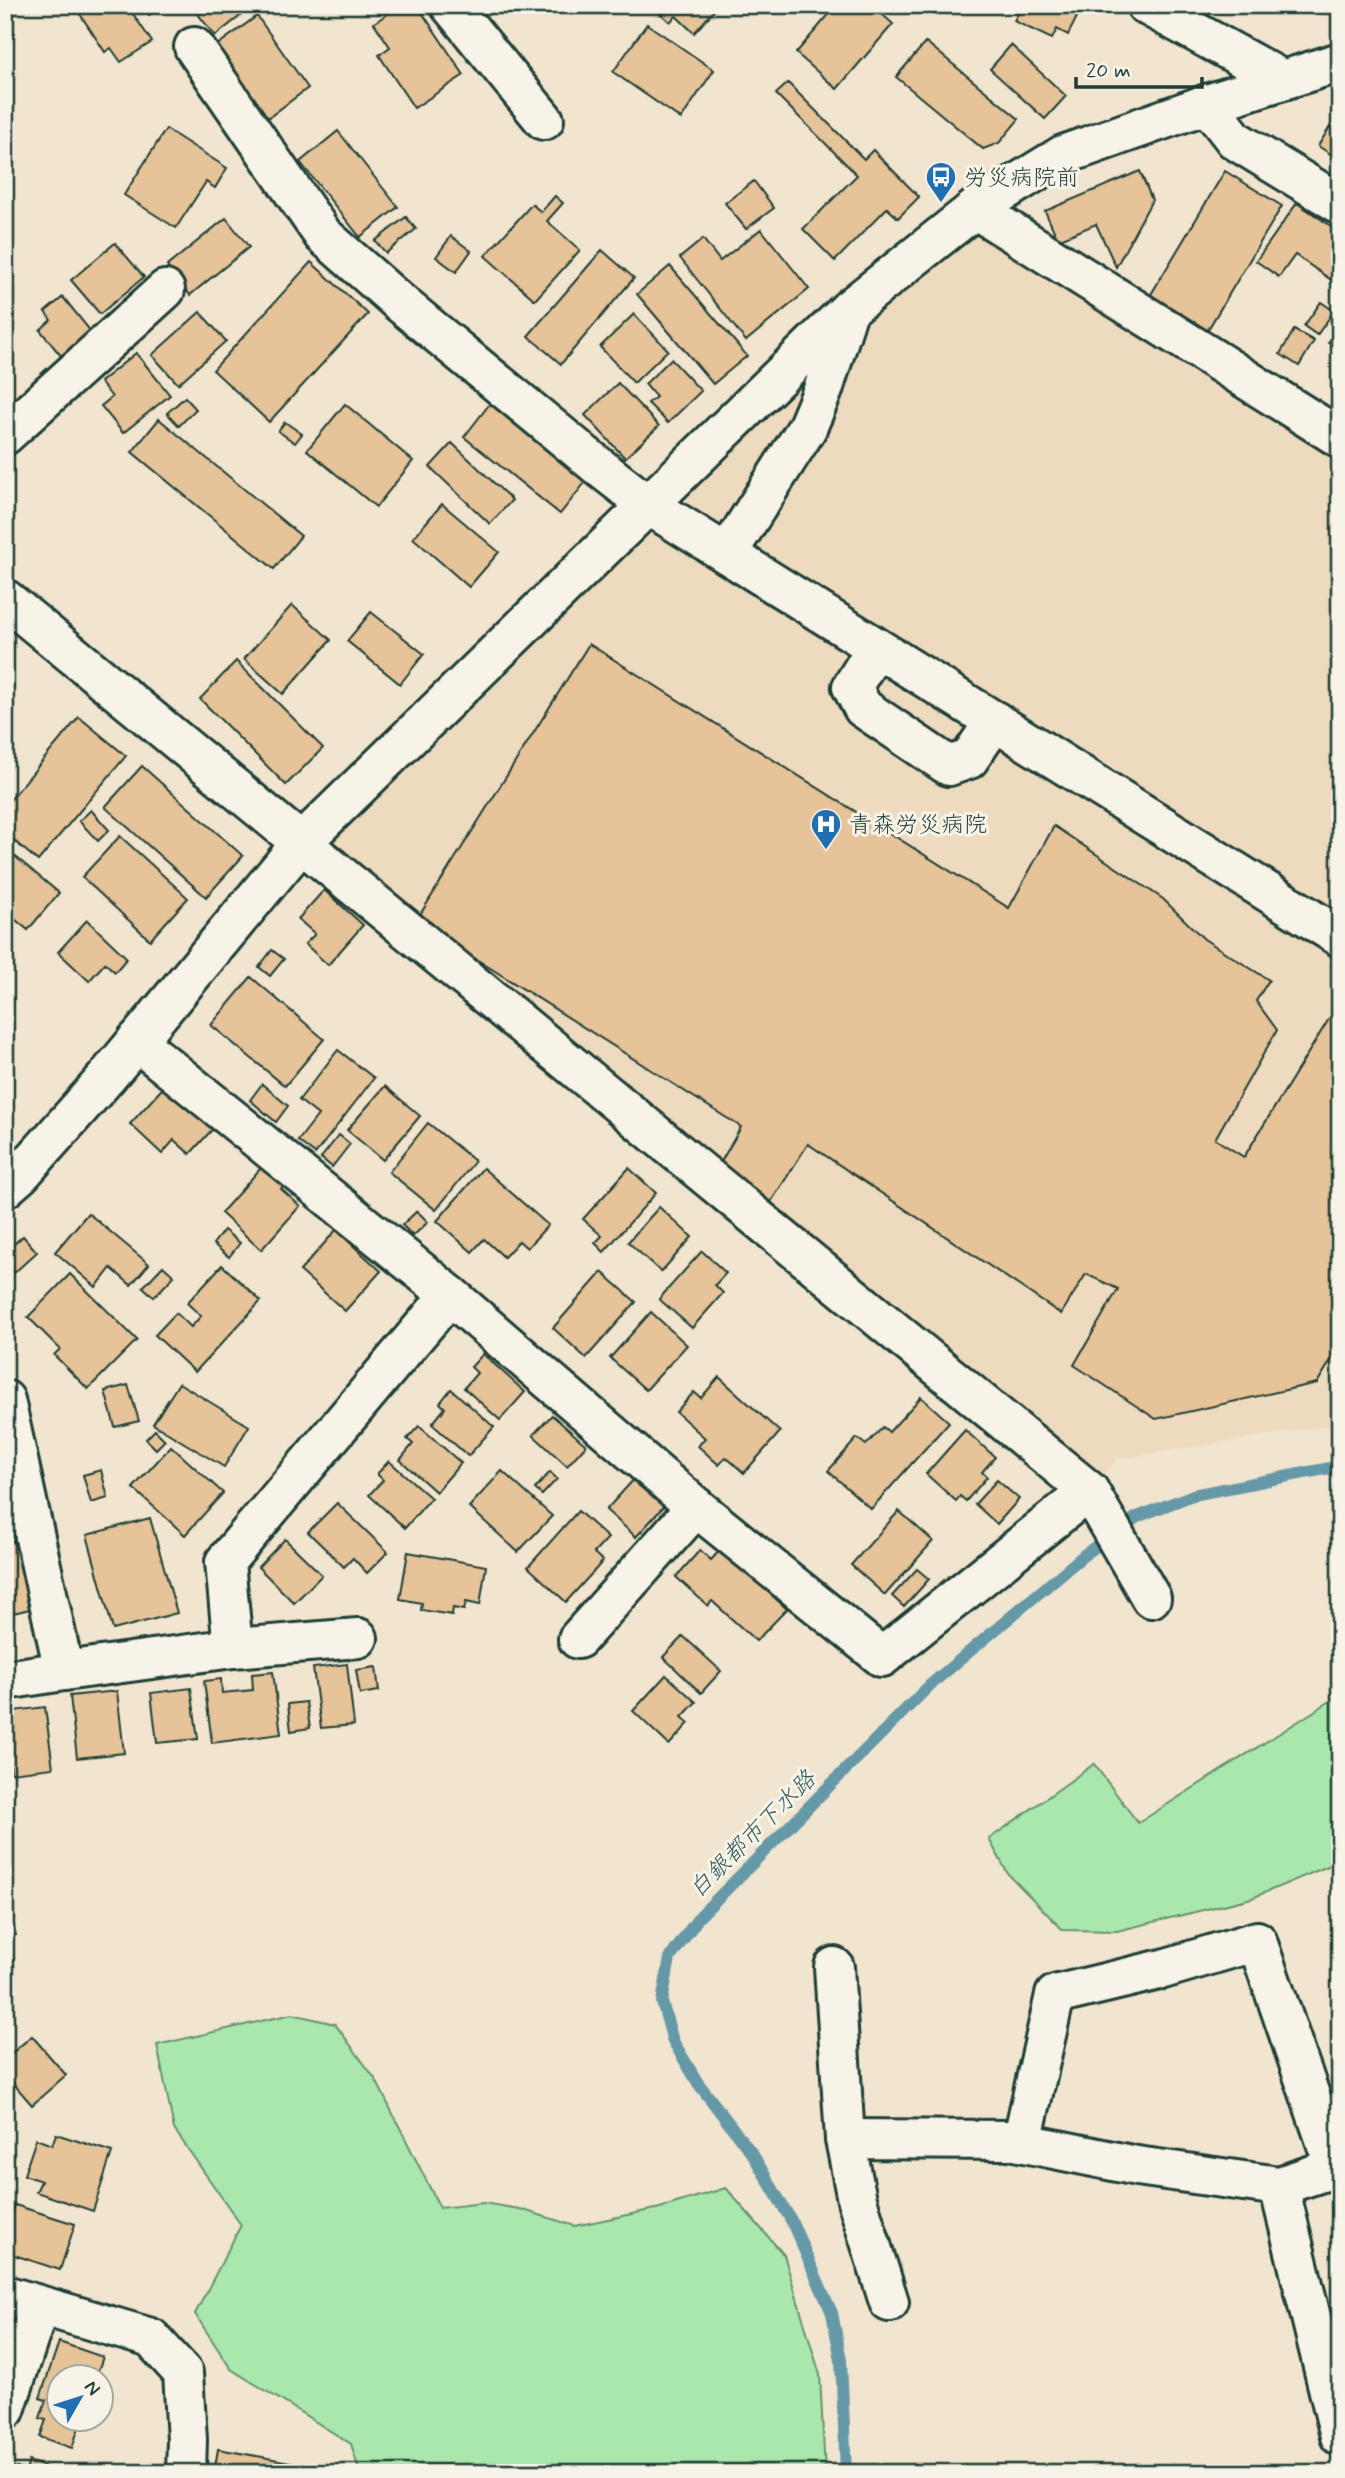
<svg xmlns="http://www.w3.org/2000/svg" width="1345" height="2478" viewBox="0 0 1345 2478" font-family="Mynerve,'Klee One',sans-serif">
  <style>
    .built { fill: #eedbbf }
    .green { fill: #aae7ad; stroke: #649270; stroke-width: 2 }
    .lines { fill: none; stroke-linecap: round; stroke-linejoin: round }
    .stream { stroke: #6599a8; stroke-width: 12 }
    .building { fill: #e6c398; stroke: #1f3d34; stroke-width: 2 }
    .minor-casing { stroke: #1f3d34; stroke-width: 44 }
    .minor { stroke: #f7f3e8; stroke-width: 38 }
    .labels { text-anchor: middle; stroke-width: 6; stroke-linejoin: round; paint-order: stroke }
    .poi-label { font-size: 23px; fill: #1f3d34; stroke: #f7f3e8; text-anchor: start }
    .water-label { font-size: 24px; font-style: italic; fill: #365c5b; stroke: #f7f3e8 }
  </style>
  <rect width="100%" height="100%" fill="#f2e5d0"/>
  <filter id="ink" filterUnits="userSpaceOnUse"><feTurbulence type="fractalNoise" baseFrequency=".0143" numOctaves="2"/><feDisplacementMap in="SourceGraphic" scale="14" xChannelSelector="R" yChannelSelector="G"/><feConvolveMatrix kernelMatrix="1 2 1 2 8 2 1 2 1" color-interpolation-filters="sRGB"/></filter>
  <g filter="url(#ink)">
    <path class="built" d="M975 209 1340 438V1424L1118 1459 1089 1491 302 842Z"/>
    <g class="green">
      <path d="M1340 1695V1861L1252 1898 1117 1931 1063 1930 1008 1874 989 1839 1094 1764 1138 1823Z"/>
      <path d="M292 2014 335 2024 376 2080 440 2208 483 2203 520 2209 575 2226 660 2208 726 2188 784 2255 820 2375 825 2473H360L351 2444 231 2369 195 2314 241 2225 174 2129 157 2045Z"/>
    </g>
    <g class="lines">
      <path class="stream" d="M846 2473 841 2360 832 2313 791 2220 753 2155 698 2083 673 2041 662 2002 670 1958 699 1917 930 1685 1084 1555 1137 1517 1193 1495 1340 1466"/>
    </g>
    <g class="building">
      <path d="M74 5H127L152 42 121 62 111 48 105 52Z"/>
      <path d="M142 5H163L149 15Z"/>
      <path d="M191 5H254L215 36Z"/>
      <path d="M401 5H417L464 75 414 108 379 55 390 47 374 23Z"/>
      <path d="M719 5 694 33 676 16 670 22 652 6Z"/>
      <path d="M837 5H872L893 24 837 89 796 53Z"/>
      <path d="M1022 5H1083L1068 35 1057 29 1052 39 1014 21Z"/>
      <path d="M257 16 308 88 268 118 216 46Z"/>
      <path d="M647 24 714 70 681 119 613 72Z"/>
      <path d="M926 42 1019 119 999 143 983 149 896 77Z"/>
      <path d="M1011 45 1066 96 1045 119 990 69Z"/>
      <path d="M788 83 864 159 873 150 919 197 898 218 887 208 835 261 803 229 857 175 776 94Z"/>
      <path d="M1340 111V160L1318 146Z"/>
      <path d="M166 129 227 168 215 188 206 182 176 228 124 195Z"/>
      <path d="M338 131 398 207 360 237 300 162Z"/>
      <path d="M1140 171 1152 200 1116 267 1096 224 1058 240 1045 211Z"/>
      <path d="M1225 171 1282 206 1207 331 1150 296Z"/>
      <path d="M754 181 774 208 746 229 725 203Z"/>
      <path d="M555 196 563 203 547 221 580 250 535 300 485 256 532 204 541 212Z"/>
      <path d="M1297 203 1340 232V286L1295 255 1279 277 1256 261Z"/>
      <path d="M406 217 416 229 386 253 375 241Z"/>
      <path d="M226 218 249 247 190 295 167 266Z"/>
      <path d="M761 229 809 289 746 341 680 258 703 239 720 261Z"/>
      <path d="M451 236 471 251 456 272 436 257Z"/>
      <path d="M115 243 144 277 100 314 71 280Z"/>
      <path d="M602 250 634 278 561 364 528 336Z"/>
      <path d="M311 262 368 314 269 422 213 370Z"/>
      <path d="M670 266 747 356 713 384 637 294Z"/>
      <path d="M63 297 92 333 62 357 40 330 51 320 45 312Z"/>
      <path d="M1321 302 1334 311 1317 335 1304 326Z"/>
      <path d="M200 312 226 341 178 384 152 355Z"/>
      <path d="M634 314 668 350 634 383 600 347Z"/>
      <path d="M1340 325V350L1328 343Z"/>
      <path d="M1294 330 1314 341 1299 366 1280 354Z"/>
      <path d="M136 353 170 395 123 433 101 406 112 397 100 382Z"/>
      <path d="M671 359 701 391 668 423 648 403 656 397 645 384Z"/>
      <path d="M618 383 659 426 625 458 585 415Z"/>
      <path d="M185 397 196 409 179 426 167 413Z"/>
      <path d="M492 401 588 479 560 514 464 437Z"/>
      <path d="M345 404 413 461 376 507 307 450Z"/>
      <path d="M159 419 301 536 274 569 132 452Z"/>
      <path d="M285 422 302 434 295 443 278 431Z"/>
      <path d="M452 443 512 500 490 524 430 467Z"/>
      <path d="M442 504 499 552 469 587 413 538Z"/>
      <path d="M292 605 331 640 283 694 244 659Z"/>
      <path d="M371 612 424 654 400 684 347 641Z"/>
      <path d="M589 644 1009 908 1054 826 1163 899 1204 939 1269 980 1256 1001 1277 1030 1215 1139 1244 1157 1340 1001V1346L1317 1383 1156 1419 1074 1365 1118 1289 1086 1274 1061 1314 808 1144 769 1205 718 1167 741 1127 416 921Z"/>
      <path d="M236 661 323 748 286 785 200 699Z"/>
      <path d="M79 717 126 756 38 861 5 833V806Z"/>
      <path d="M142 766 243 856 206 897 105 807Z"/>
      <path d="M91 810 109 830 98 841 79 821Z"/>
      <path d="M120 836 188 898 150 940 82 877Z"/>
      <path d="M5 848 59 893 28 930 5 911Z"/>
      <path d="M324 890 363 925 328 965 305 944 315 934 298 919Z"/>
      <path d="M87 920 127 958 115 972 105 963 89 981 58 952Z"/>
      <path d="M272 950 284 959 270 976 259 967Z"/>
      <path d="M5 954 14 962 5 972Z"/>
      <path d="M251 977 324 1039 285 1086 211 1025Z"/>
      <path d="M338 1050 374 1078 315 1154 298 1141 318 1115 299 1100Z"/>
      <path d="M171 1079 219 1122 190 1154 174 1140 162 1154 130 1124Z"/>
      <path d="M262 1084 288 1106 276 1122 250 1100Z"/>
      <path d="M385 1086 420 1116 383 1160 347 1130Z"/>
      <path d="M428 1123 475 1161 436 1210 389 1172Z"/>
      <path d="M339 1135 350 1144 332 1167 321 1158Z"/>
      <path d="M267 1161 289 1180 281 1189 300 1206 261 1250 221 1213Z"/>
      <path d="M483 1168 548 1225 527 1248 519 1241 504 1257 484 1239 472 1252 437 1221Z"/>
      <path d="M629 1168 656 1193 604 1252 595 1243 602 1236 583 1219Z"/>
      <path d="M659 1207 692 1237 661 1272 628 1242Z"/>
      <path d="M417 1211 428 1222 413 1236 402 1225Z"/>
      <path d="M88 1213 149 1264 131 1285 111 1268 96 1287 55 1252Z"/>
      <path d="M224 1230 240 1243 229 1257 213 1244Z"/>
      <path d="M336 1230 381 1271 345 1311 300 1271Z"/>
      <path d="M23 1236 37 1252 14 1273 5 1262V1252Z"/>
      <path d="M702 1251 726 1273 715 1285 723 1293 692 1328 659 1299Z"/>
      <path d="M222 1265 261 1301 195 1372 155 1335 176 1313 191 1327 201 1316 187 1303Z"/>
      <path d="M163 1266 174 1276 154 1297 143 1287Z"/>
      <path d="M602 1272 636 1302 586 1358 553 1328Z"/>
      <path d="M70 1274 137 1340 88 1389 54 1355 60 1349 28 1317Z"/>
      <path d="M651 1312 687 1345 646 1390 610 1358Z"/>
      <path d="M483 1354 525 1392 500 1420 464 1388 477 1373 471 1367Z"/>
      <path d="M719 1377 780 1432 744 1473 726 1457 719 1465 698 1446 705 1438 676 1412 694 1392 701 1398Z"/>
      <path d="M179 1383 249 1426 224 1467 153 1424Z"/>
      <path d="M128 1385 139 1421 115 1427 105 1391Z"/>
      <path d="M451 1389 494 1427 468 1456 432 1424 445 1408 440 1403Z"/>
      <path d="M921 1397 949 1422 871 1509 828 1471 857 1438 866 1445 883 1427 889 1432Z"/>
      <path d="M552 1415 586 1445 567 1466 533 1435Z"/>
      <path d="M419 1426 461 1463 436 1492 400 1460 413 1444 407 1439Z"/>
      <path d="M155 1430 165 1440 156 1449 146 1439Z"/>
      <path d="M965 1430 995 1457 982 1472 987 1477 966 1501 960 1496 956 1501 926 1474Z"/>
      <path d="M171 1446 223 1493 185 1535 133 1488Z"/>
      <path d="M389 1461 431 1498 405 1528 369 1495 383 1480 377 1474Z"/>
      <path d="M101 1470 108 1498 91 1503 83 1475Z"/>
      <path d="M502 1471 552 1516 518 1552 469 1507Z"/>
      <path d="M550 1472 557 1479 542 1495 535 1489Z"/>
      <path d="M635 1478 665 1505 636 1537 606 1510Z"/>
      <path d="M997 1480 1019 1499 997 1524 975 1504Z"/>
      <path d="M337 1503 388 1552 367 1573 353 1558 344 1567 308 1532Z"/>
      <path d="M578 1511 608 1538 594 1553 603 1561 566 1602 528 1567Z"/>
      <path d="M899 1511 933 1541 885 1595 851 1565Z"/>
      <path d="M150 1518 177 1613 113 1630 87 1535Z"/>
      <path d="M285 1539 322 1575 294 1603 258 1567Z"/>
      <path d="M16 1540 34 1608 5 1615V1543Z"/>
      <path d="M721 1549 787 1609 756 1641 712 1601 708 1606 676 1577 700 1550 711 1560Z"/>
      <path d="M408 1552 486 1566 480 1605 466 1602 464 1610 453 1608 452 1615 421 1610 422 1603 400 1599Z"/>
      <path d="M917 1569 929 1579 904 1607 892 1596Z"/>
      <path d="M683 1636 721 1671 701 1693 663 1657Z"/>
      <path d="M347 1664 354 1725 321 1728 313 1668Z"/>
      <path d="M376 1667 379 1691 360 1694 356 1670Z"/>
      <path d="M273 1672 281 1734 212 1743 204 1681 221 1679 222 1693 253 1690 252 1674Z"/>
      <path d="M666 1675 696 1702 682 1717 689 1723 669 1745 633 1711Z"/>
      <path d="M191 1688 198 1739 157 1743 151 1693Z"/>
      <path d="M117 1691 124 1753 77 1758 70 1696Z"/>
      <path d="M306 1702 310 1728 291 1731 288 1704Z"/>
      <path d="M45 1707 53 1768 11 1773 5 1712Z"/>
      <path d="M5 1897 16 1935 5 1938Z"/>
      <path d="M32 2036 66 2075 32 2105 5 2074V2059Z"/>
      <path d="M56 2134 112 2152 93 2211 36 2192 41 2181 24 2175 36 2139 52 2145Z"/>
      <path d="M15 2205 75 2224 60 2270 5 2252V2234Z"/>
      <path d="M59 2342 103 2357 96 2376H60V2418H82L72 2448 40 2437 46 2420 40 2418 46 2400 40 2398Z"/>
      <path d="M218 2449 317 2467 316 2473H214Z"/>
      <path d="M29 2461 62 2473H12L14 2467 26 2471Z"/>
    </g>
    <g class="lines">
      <g class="minor-casing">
        <g id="minor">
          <path d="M450 5 544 120"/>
          <path d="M1146 5 1283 80"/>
          <path d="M194 47 323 235 399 302 603 470 648 505 674 521 1340 937"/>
          <path d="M1207 104 1235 140 1340 204"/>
          <path d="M975 209 1340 438"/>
          <path d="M5 435 165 290"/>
          <path d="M727 554 807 428 823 390 847 314"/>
          <path d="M5 599 1089 1491 1151 1598"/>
          <path d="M876 648 852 687 863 708 949 766 969 759 995 721"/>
          <path d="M136 1041 450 1295 696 1507 882 1657 1089 1491"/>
          <path d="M5 1188 21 1174 106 1078 302 842 849 309 975 209 1063 155 1207 104 1340 62"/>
          <path d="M5 1400 64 1671 233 1648 225 1562 450 1295"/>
          <path d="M578 1639 696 1507"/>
          <path d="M233 1648 358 1638"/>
          <path d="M5 1680 64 1671"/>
          <path d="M834 1967 845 2139"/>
          <path d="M1022 2142 1055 1995 1163 1969 1257 1941 1335 2168"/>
          <path d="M1279 2186 1340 2436"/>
          <path d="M5 2295 151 2338 183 2373 187 2440 186 2473"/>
          <path d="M889 2302 857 2200 845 2139 1010 2140 1137 2166 1279 2186 1340 2166"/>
          <path d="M5 2410 39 2307"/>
        </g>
      </g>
      <use href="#minor" class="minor"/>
    </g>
  </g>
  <defs>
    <g id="bus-pin" transform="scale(1.575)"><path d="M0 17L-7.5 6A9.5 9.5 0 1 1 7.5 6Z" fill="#1f6fb2" stroke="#f7f3e8"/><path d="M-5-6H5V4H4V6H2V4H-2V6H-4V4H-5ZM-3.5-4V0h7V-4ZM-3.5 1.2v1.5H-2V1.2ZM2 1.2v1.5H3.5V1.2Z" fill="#fff"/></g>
    <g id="hospital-pin" transform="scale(1.575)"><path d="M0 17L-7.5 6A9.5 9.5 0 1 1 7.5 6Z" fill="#1f6fb2" stroke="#f7f3e8"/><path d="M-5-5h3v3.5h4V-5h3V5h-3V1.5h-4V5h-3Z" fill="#fff"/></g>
  </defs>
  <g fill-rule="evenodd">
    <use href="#bus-pin" x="941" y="177"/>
    <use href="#hospital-pin" x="826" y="824"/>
  </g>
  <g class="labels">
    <g class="poi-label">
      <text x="964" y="185">労災病院前</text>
      <text x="849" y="832">青森労災病院</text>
    </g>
    <g class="water-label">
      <text transform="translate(752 1834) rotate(-45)" y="8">白銀都市下水路</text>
    </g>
  </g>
  <rect width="1345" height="2478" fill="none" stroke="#f7f3e8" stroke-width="28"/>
  <rect x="14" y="14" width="1317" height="2450" fill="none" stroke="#1f3d34" stroke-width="2.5" filter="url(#ink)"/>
  <g transform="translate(80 2398) rotate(51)"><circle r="33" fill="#f7f3e8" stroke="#a1aaa0" stroke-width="2"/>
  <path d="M0-5L12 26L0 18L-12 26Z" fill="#1f6fb2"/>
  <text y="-10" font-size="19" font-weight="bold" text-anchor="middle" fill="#1f3d34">N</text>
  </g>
  <path d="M1076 77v10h126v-10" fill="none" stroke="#1f3d34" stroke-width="3.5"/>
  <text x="1086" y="77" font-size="21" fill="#1f3d34" stroke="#f7f3e8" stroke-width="5" paint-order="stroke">20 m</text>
</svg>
